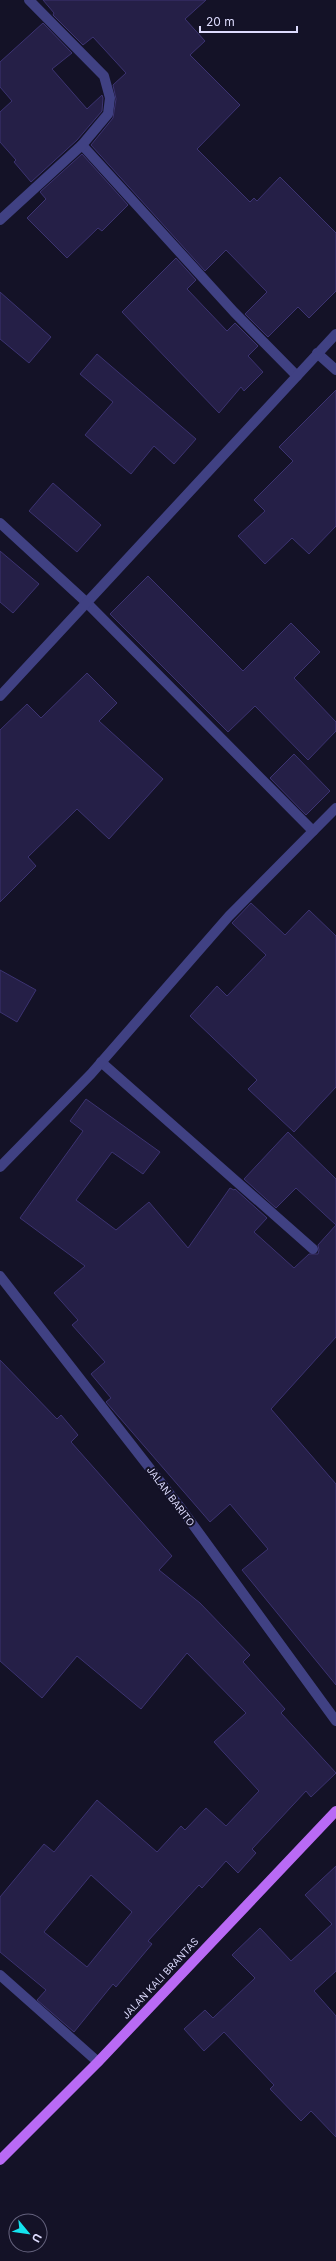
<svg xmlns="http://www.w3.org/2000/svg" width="336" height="2261" viewBox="0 0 336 2261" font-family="Inter,sans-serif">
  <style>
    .building { fill: #251f47; stroke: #3c3371; fill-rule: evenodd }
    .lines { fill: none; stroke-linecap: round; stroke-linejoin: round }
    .street { stroke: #404183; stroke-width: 10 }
    .primary { stroke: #b96af5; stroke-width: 10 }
    .labels { text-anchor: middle; stroke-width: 4; stroke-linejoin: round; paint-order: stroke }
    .street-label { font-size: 10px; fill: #dddbfd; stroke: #141227 }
  </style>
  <rect width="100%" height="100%" fill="#141227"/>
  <g class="building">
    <path d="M43 0H206L185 19 205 41 190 55 240 105 197 149 250 202 254 198 257 201 280 177 336 233V291L309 318 298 307 268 337 245 314 267 292 226 250 205 271 91 145 113 118 116 99 113 85 126 73 93 37 83 45 53 15 54 13Z"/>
    <path d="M43 23 72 53 52 69 87 109 102 95 103 98 102 111 77 140 31 182 14 162 16 160 0 142V112L12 101 0 87V62Z"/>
    <path d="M82 154 128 205 102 231 98 228 67 258 27 218 46 199 40 192Z"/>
    <path d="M176 258 196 280 187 289 227 331 235 323 258 346 248 356 263 372 244 391 241 387 219 413 122 312Z"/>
    <path d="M0 292 51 337 29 363 0 339Z"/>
    <path d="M97 354 196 439 174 464 154 446 131 474 85 435 113 402 80 374Z"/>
    <path d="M336 390V526L309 554 292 538 265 564 238 536 265 511 254 500 293 461 279 447Z"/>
    <path d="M53 483 101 525 77 552 29 511Z"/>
    <path d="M0 551 39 584 13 613 0 602Z"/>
    <path d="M148 576 243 671 291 623 320 652 294 678 336 722V731L308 760 255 706 228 732 110 614Z"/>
    <path d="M87 673 117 703 99 721 163 779 109 839 77 809 28 857 36 866 0 902V730L27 704 41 718Z"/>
    <path d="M294 754 330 791 306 815 270 778Z"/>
    <path d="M251 903 285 935 309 910 336 936V1087L294 1132 248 1089 257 1080 190 1016 217 986 227 996 266 955 232 923Z"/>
    <path d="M0 970 36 990 17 1022 0 1012Z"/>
    <path d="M86 1099 160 1152 143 1174 112 1152 76 1200 116 1230 149 1202 188 1248 230 1188 234 1190 235 1189 267 1218 254 1232 294 1268 309 1254H318L319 1250 318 1245 336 1225 296 1188 276 1208 244 1179 288 1132 336 1179V1337L271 1409 336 1484V1685L242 1570 268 1549 230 1504 210 1522 106 1402 111 1398 91 1374 105 1362 72 1325 78 1320 54 1293 85 1266 20 1218 83 1131 70 1121Z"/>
    <path d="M0 1360 57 1419 61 1415 78 1435 71 1442 172 1556 159 1570 200 1603 250 1655 243 1662 285 1709 281 1713 336 1773 311 1797 306 1791 252 1849 256 1853 238 1873 226 1861 202 1888 199 1885 148 1941 152 1944 116 1987 113 1984 74 2032 37 2000 46 1990 0 1952V1897L44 1844 54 1852 97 1800 157 1852 181 1826 185 1830 206 1808 226 1826 259 1791 214 1742 246 1713 187 1653 141 1709 77 1656 42 1698 0 1661ZM91 1875 132 1912 87 1967 44 1932Z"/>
    <path d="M336 1866V1971L314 1991 336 2016V2137L311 2111 301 2121 270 2089 274 2085 224 2032 204 2051 184 2029 205 2010 213 2018 255 1978 232 1955 260 1928 291 1961 332 1924 305 1895Z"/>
  </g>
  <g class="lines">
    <g class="street">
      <path d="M82 145 234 312 297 376"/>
      <path d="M0 220 82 145 108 114 110 98 104 76 29 0"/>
      <path d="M317 353 336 370"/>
      <path d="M0 523 86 602 313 831"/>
      <path d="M0 696 336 334"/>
      <path d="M101 1062 313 1249"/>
      <path d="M0 1167 91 1074 229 916 336 808"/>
      <path d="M0 1276 180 1507 336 1721"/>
      <path d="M0 1975 98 2062"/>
    </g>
    <path class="primary" d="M0 2160 98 2062 336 1811"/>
  </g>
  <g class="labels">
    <g class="street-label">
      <text transform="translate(171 1496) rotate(53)" y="4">JALAN BARITO</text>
      <text transform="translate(160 1978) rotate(-47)" y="4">JALAN KALI BRANTAS</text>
    </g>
  </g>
  <g transform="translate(28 2233) rotate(119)"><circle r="19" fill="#141227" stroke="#64627d"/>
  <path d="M0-3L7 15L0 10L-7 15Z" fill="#14e4ef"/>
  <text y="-6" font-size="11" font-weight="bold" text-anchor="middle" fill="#dddbfd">U</text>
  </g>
  <path d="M200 26v6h97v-6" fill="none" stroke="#dddbfd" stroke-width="2"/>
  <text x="206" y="26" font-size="12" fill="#dddbfd" stroke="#141227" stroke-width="3" paint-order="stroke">20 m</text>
</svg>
